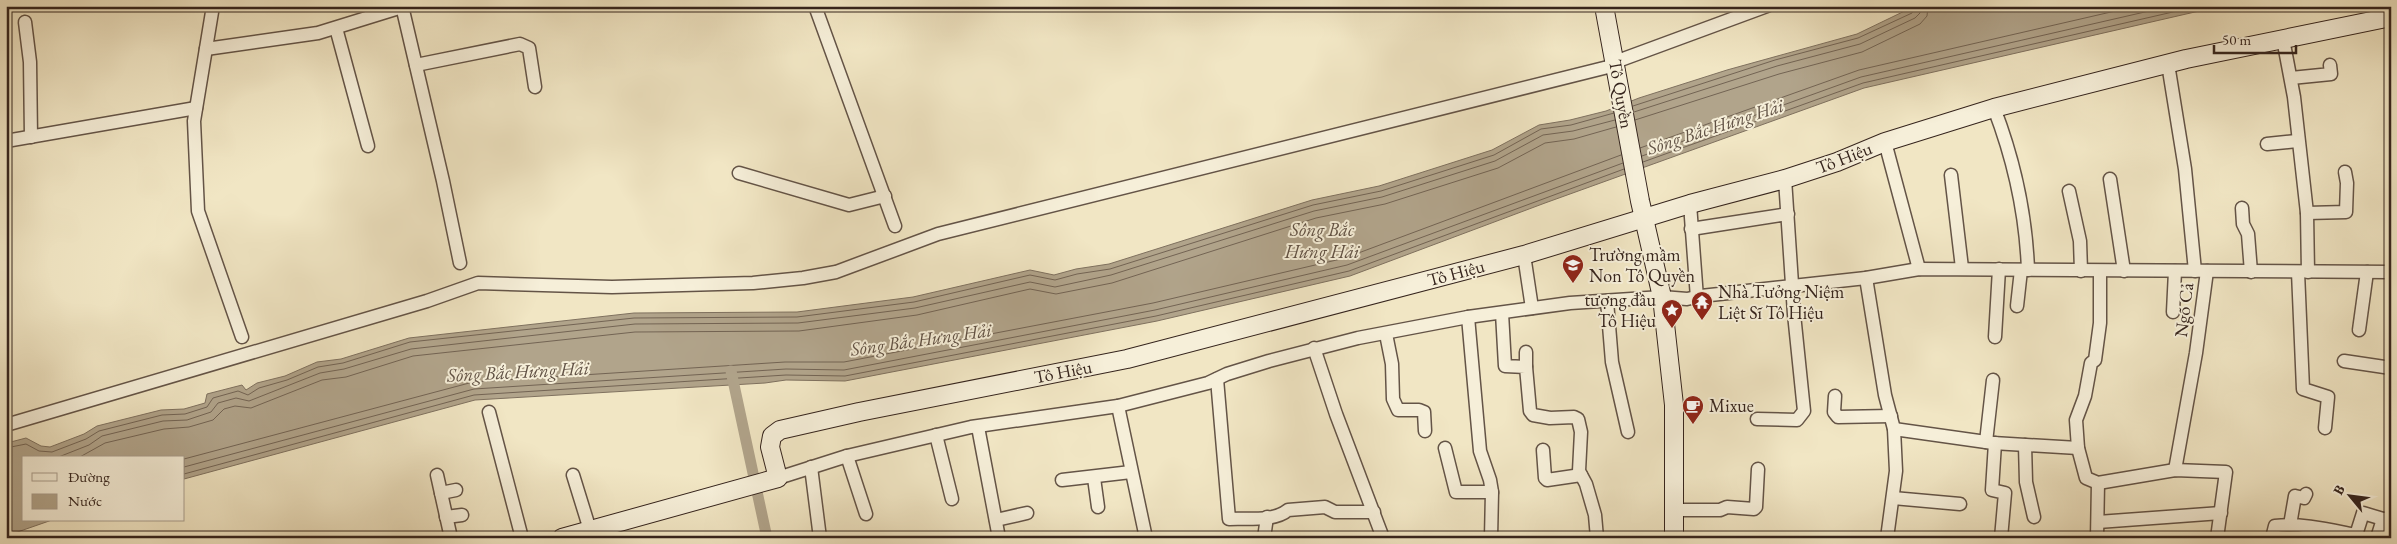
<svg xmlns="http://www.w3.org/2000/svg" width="2397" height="544" viewBox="0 0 2397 544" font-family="'EB Garamond',serif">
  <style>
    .water { fill: #b1a48b; stroke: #7f715f }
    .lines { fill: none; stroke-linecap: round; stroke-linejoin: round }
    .shore { stroke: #736454; stroke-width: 1 }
    .canal { stroke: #b1a48b; stroke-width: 11 }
    .minor-casing { stroke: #645447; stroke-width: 15 }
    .secondary-casing { stroke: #35241d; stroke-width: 20 }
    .minor { stroke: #f6efd9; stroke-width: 12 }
    .secondary { stroke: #f6efd9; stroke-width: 18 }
    .labels { text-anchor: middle; stroke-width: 4; stroke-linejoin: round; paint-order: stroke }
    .street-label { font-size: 18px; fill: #35241d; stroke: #f6efd9 }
    .poi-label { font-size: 18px; fill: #35241d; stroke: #f6efd9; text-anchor: start }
    .water-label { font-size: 19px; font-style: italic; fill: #605144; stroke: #f6efd9 }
  </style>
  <rect width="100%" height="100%" fill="#f1e6c4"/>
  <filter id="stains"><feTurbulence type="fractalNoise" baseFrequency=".004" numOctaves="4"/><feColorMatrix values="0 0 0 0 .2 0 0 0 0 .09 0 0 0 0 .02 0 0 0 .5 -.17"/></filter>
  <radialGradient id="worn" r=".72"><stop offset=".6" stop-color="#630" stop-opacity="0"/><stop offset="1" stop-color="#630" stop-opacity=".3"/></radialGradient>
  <path class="water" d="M1915 6H2221L1864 88 1545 203 1350 276 1157 321 845 381 786 380 765 383 475 400 184 479V458H24V520H52L6 536 7 443 26 438 41 446 50 447 84 434 97 426 161 410 184 409 205 403 207 394 242 385 246 390 257 383 285 376 317 362 341 359 409 338 634 313 797 312 913 297 1030 270 1054 275 1076 269 1109 264 1312 200 1379 186 1492 150 1539 125 1570 120 1606 111 1639 98 1727 70 1857 34Z"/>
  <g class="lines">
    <g class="shore">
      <path d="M1633 106 1775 60 1858 38 1912 13 1915 6"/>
      <path d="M1634 112 1777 66 1860 44 1915 18 1920 13 1921 6"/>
      <path d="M1635 120 1779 74 1862 52 1920 24 1927 16 1928 6"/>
      <path d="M1640 148 1859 70 2137 6"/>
      <path d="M1642 156 1861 77 2171 6"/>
      <path d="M1643 162 1863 83 2199 6"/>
      <path d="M6 448 26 444 39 451 52 452 86 439 99 431 162 415 185 414 207 407 213 398 238 391 248 395 259 388 287 380 318 367 343 363 410 342 634 318 797 317 914 302 1030 275 1055 280 1077 274 1110 269 1313 205 1381 191 1494 155 1541 129 1571 125 1614 113"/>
      <path d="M56 458 89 445 102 436 163 421 187 420 211 412 218 403 236 398 249 401 320 373 344 369 411 349 635 324 798 323 915 308 1030 282 1055 287 1111 275 1314 211 1382 197 1495 161 1543 135 1573 131 1615 120"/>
      <path d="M78 458 105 443 164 429 189 427 213 420 224 409 235 406 251 408 322 380 346 377 413 356 635 332 799 331 917 315 1030 289 1056 294 1112 283 1316 218 1385 204 1498 168 1545 143 1574 139 1616 127"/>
      <path d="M184 459 473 382 785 362H844L1153 303 1345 258 1621 155"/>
      <path d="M184 467 474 389 786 369 844 370 1155 310 1347 265 1623 163"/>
      <path d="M184 474 474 395 786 375 845 376 1156 316 1349 271 1624 169"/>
    </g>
    <path class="canal" d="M731 371 767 538"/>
    <g class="minor-casing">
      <g id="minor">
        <path d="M213 6 194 121 198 211 242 337"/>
        <path d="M402 6 443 181 460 263"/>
        <path d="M815 6 895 226"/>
        <path d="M25 22 30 62 31 137"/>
        <path d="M336 28 368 146"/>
        <path d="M2283 39 2294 97 2307 213 2308 272"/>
        <path d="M206 49 318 33 402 7"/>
        <path d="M1615 62 1767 6"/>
        <path d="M2168 64 2185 169 2195 271"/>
        <path d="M416 65 520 44 529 48 535 87"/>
        <path d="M2291 78 2331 74 2330 65"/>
        <path d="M1994 108C2014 160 2026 215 2028 270"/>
        <path d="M6 141 196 108"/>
        <path d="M1885 142 1919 269"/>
        <path d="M2267 144 2297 141"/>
        <path d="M739 173 849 205 885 196"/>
        <path d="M1951 175 1962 268"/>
        <path d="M2110 179 2124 271"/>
        <path d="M2069 191 2080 241 2081 271"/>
        <path d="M1690 204 1697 298"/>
        <path d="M2242 208 2243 224 2248 234 2251 272"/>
        <path d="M2307 213 2346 212 2347 183 2345 172"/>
        <path d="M1691 229 1788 214"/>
        <path d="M1524 255 1532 308"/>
        <path d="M2100 272V323L2095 360 2091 363 2085 396 2076 420 2078 448 2086 478 2098 483 2175 470 2226 472 2217 538"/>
        <path d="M2298 272 2303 389 2328 397 2325 428"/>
        <path d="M1866 278 1885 395 1894 429 1896 471 1887 538"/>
        <path d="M1607 301 1612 362 1628 432"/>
        <path d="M2017 306 2021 270"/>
        <path d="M2173 312 2175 271"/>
        <path d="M1502 313 1505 366 1526 367 1530 411 1533 415 1550 418 1574 417 1578 419 1581 432 1579 471 1586 484 1595 515 1597 538"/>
        <path d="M1468 317 1480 451 1490 480 1492 492"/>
        <path d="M2359 330 2367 272"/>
        <path d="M1386 334 1392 364 1393 399 1398 410H1419L1424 412 1425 431"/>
        <path d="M1995 337 1999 269"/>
        <path d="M1314 348 1336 414 1383 538"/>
        <path d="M2344 361 2391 368"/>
        <path d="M1526 367V352"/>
        <path d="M1217 379 1229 519C1246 518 1274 522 1288 510L1325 507 1335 512H1374"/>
        <path d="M1835 396 1834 412 1838 417 1891 416"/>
        <path d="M1118 406 1146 538"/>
        <path d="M489 412 522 538"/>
        <path d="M1757 419 1797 420 1804 411 1794 314 1785 179"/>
        <path d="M6 425 427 301 478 283 612 287 753 283 803 278 836 272 938 234 1616 65"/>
        <path d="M978 427 999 538"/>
        <path d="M1894 429 1993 443 2078 448"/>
        <path d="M936 435 952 499"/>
        <path d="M1986 442 1993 380"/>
        <path d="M1995 443 1992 490 2005 493 2001 538"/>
        <path d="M2025 445 2026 482 2034 517"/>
        <path d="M1445 448 1456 492H1492L1491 538"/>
        <path d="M1543 450 1545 478 1547 480 1581 475"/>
        <path d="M847 456 866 514"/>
        <path d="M811 467 820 538"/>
        <path d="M2175 470 2196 353 2207 271"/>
        <path d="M437 475 451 538"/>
        <path d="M573 475 590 530"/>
        <path d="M778 478 847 456 971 427 1118 406 1208 383 1227 374 1269 361 1358 338 1468 317 1570 303 1662 297 1687 299 1701 296 1866 278 1919 269 2391 272"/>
        <path d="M1094 478 1098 507"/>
        <path d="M1062 480 1131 472"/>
        <path d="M441 493 456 490"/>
        <path d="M1893 498 1960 504"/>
        <path d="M1674 510H1720L1727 507 1754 509 1756 507 1758 469"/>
        <path d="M446 517 462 515"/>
        <path d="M996 520 1027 513"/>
        <path d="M2098 522 2221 513"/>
        <path d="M2290 525 2295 496 2304 498 2306 494"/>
        <path d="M1264 538 1267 517"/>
        <path d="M2097 538 2098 483"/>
        <path d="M2272 538 2275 526C2302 523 2330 530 2356 535L2363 513 2383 519"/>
        <path d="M2377 538 2383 519H2390"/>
      </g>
    </g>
    <g class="secondary-casing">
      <g id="secondary">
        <path d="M1604 6 1640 201 1662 297 1674 405V538"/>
        <path d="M562 538 778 478 770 447 772 436 780 430 859 412 1127 359 1524 255 1690 204 1785 179 1837 162 1885 142 1994 108 2186 59 2391 17"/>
      </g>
    </g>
    <use href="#minor" class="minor"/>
    <use href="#secondary" class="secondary"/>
  </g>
  <defs>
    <g id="school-pin" transform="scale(1.125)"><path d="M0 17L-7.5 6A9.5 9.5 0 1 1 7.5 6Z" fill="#8f2418" stroke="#f6efd9"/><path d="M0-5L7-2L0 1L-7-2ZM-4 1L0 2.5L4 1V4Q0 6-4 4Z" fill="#fff"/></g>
    <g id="temple-pin" transform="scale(1.125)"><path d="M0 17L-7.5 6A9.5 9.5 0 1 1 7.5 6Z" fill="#8f2418" stroke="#f6efd9"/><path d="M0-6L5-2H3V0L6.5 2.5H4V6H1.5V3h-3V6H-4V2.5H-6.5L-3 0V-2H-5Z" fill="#fff"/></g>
    <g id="sight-pin" transform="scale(1.125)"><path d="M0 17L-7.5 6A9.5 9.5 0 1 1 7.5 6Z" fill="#8f2418" stroke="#f6efd9"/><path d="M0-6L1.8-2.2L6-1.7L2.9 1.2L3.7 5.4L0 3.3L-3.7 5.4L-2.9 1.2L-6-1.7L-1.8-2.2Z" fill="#fff"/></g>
    <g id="cafe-pin" transform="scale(1.125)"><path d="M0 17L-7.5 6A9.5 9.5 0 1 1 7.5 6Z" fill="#8f2418" stroke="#f6efd9"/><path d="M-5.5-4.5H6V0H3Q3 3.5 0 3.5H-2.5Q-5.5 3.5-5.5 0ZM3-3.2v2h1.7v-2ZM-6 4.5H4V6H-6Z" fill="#fff"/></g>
  </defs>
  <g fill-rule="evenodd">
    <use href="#school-pin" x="1573" y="265"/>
    <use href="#temple-pin" x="1702" y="302"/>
    <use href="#sight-pin" x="1672" y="310"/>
    <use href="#cafe-pin" x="1693" y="406"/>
  </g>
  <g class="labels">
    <g class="street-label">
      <text transform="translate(1621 94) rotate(80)" y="6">Tô Quyền</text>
      <text transform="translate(1844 158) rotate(-21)" y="6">Tô Hiệu</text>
      <text transform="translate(1456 273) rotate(-15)" y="6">Tô Hiệu</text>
      <text transform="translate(2184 310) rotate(-83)" y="6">Ngõ Cả</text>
      <text transform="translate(1063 372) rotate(-11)" y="6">Tô Hiệu</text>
    </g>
    <g class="poi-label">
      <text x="1589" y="261">Trường mầm<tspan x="1589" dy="21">Non Tô Quyền</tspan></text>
      <text x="1718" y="298">Nhà Tưởng Niệm<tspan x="1718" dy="21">Liệt Sĩ Tô Hiệu</tspan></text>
      <text x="1656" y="306" text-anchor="end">tượng đầu<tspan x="1656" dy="21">Tô Hiệu</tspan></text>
      <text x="1709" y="412">Mixue</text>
    </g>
    <g class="water-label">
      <text transform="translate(1715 126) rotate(-18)" y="7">Sông Bắc Hưng Hải</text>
      <text x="1322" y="236">Sông Bắc<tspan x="1322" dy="22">Hưng Hải</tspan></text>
      <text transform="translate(921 339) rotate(-8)" y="7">Sông Bắc Hưng Hải</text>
      <text transform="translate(518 371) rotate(-3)" y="7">Sông Bắc Hưng Hải</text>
    </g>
  </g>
  <rect width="2397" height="544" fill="none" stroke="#f1e6c4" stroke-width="25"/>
  <rect x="8" y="8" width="2382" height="529" fill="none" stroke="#35241d" stroke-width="2.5"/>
  <rect x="12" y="12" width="2372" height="519" fill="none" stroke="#35241d"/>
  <rect x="22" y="456" width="162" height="65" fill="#f6efd9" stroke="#a99e8e"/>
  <rect x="32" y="473" width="25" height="8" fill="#f6efd9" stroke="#a99e8e"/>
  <text x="68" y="482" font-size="15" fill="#35241d">Đường</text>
  <rect x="32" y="494" width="25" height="15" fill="#b1a48b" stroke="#a99e8e"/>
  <text x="68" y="506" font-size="15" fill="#35241d">Nước</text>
  <g transform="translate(2350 496) rotate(299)" stroke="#f6efd9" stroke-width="4" paint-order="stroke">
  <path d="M0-4L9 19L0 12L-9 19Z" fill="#35241d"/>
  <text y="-8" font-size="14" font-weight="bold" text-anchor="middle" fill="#35241d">B</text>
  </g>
  <path d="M2214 45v8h82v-8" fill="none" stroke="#35241d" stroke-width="2.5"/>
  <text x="2222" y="45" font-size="15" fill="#35241d" stroke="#f6efd9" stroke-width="4" paint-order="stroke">50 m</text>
  <rect width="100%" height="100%" filter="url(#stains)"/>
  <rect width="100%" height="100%" fill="url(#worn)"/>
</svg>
